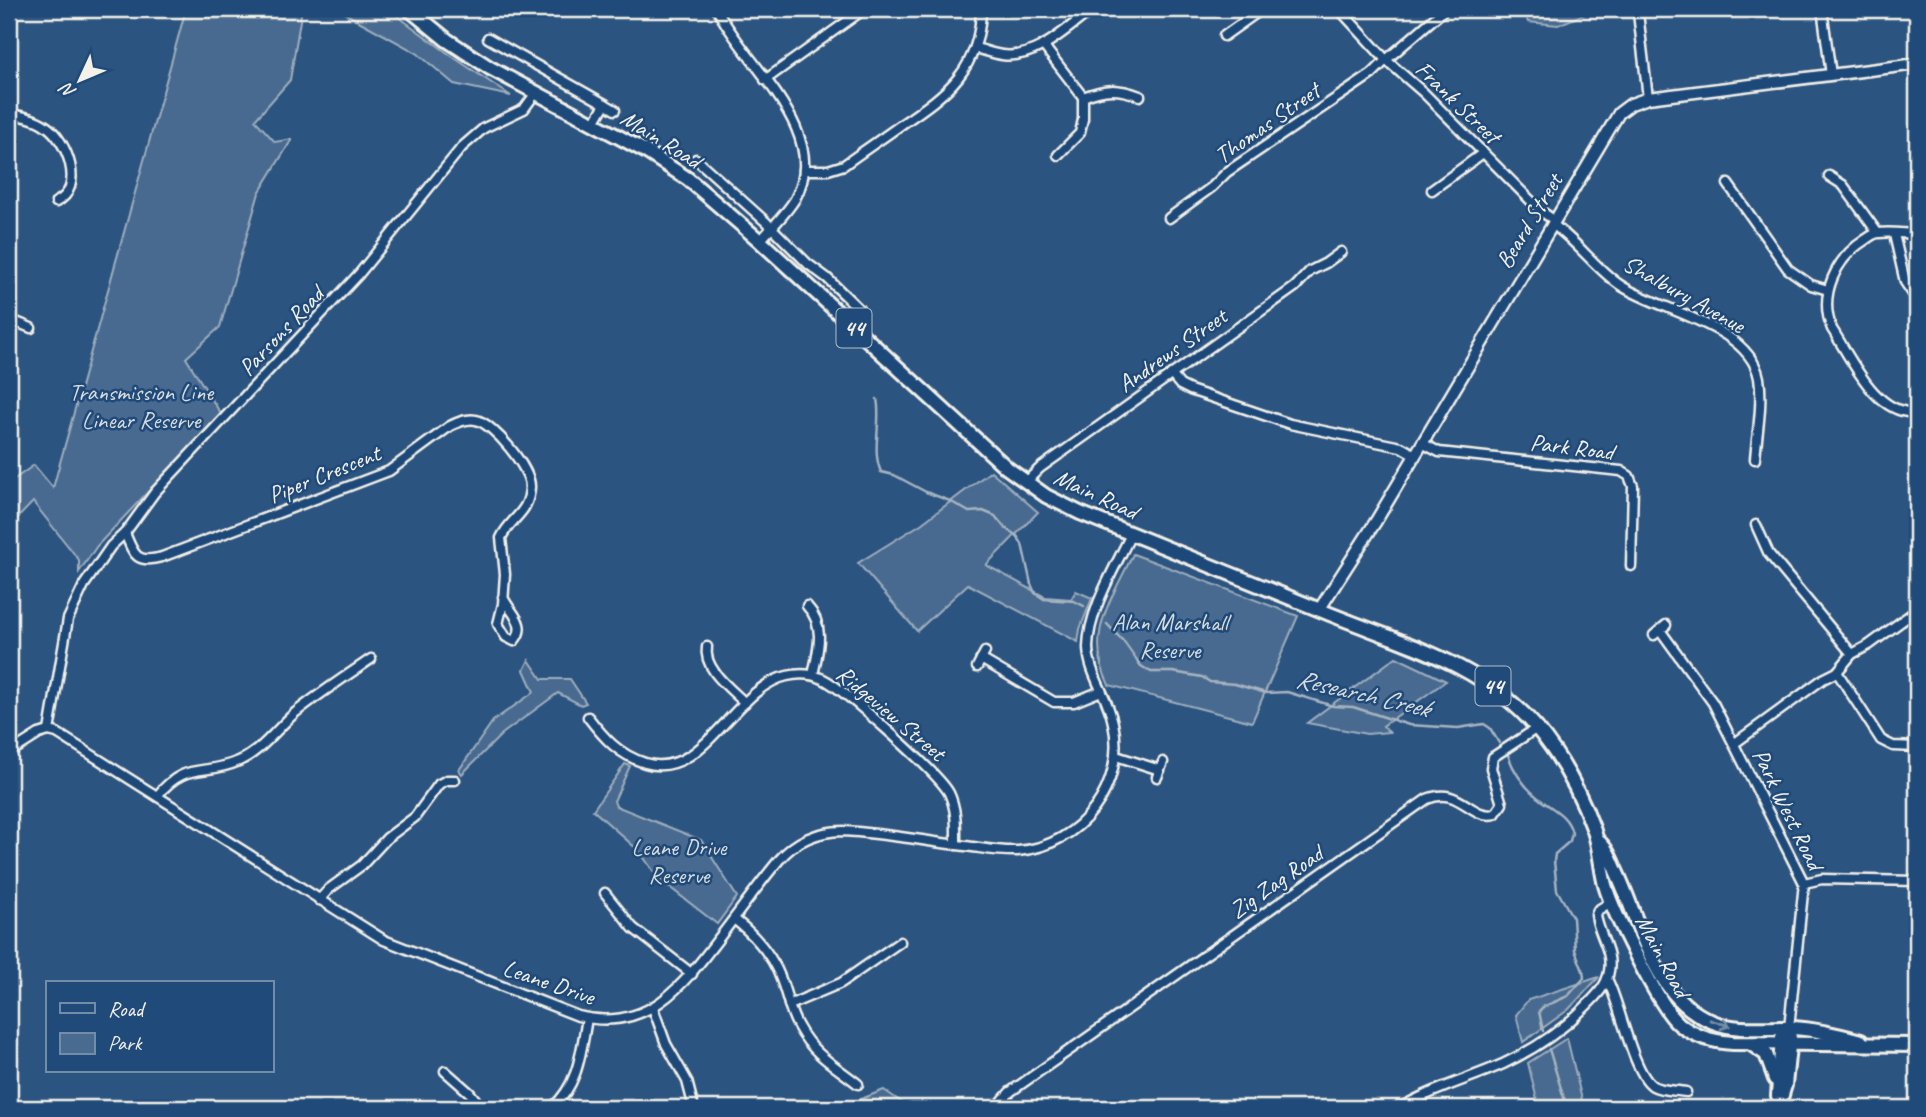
<svg xmlns="http://www.w3.org/2000/svg" width="1926" height="1117" viewBox="0 0 1926 1117" font-family="Caveat,sans-serif">
  <style>
    .green { fill: #496b90; stroke: #9eaebc; stroke-width: 2 }
    .lines { fill: none; stroke-linecap: round; stroke-linejoin: round }
    .stream { stroke: #a7b4c0; stroke-width: 2.5 }
    .minor-casing { stroke: #f4f1e8; stroke-width: 13 }
    .tertiary-casing { stroke: #f4f1e8; stroke-width: 15 }
    .primary-casing { stroke: #f4f1e8; stroke-width: 18 }
    .minor { stroke: #1f4a7a; stroke-width: 8 }
    .tertiary { stroke: #1f4a7a; stroke-width: 10 }
    .primary { stroke: #1f4a7a; stroke-width: 12 }
    .oneway { stroke: #748da6 }
    .labels { text-anchor: middle; stroke-width: 5; stroke-linejoin: round; paint-order: stroke }
    .shield { fill: #1f4a7a; stroke: #b4bfc7; stroke-width: 2 }
    .shield-label { font-size: 23px; font-weight: bold; fill: #f4f1e8 }
    .street-label { font-size: 24px; fill: #f4f1e8; stroke: #1f4a7a }
    .park-label { font-size: 24px; fill: #dadddb; stroke: #1f4a7a }
    .water-label { font-size: 26px; font-style: italic; fill: #dadddb; stroke: #1f4a7a }
  </style>
  <rect width="100%" height="100%" fill="#2c5481"/>
  <filter id="ink" filterUnits="userSpaceOnUse"><feTurbulence type="fractalNoise" baseFrequency=".0143" numOctaves="2"/><feDisplacementMap in="SourceGraphic" scale="14" xChannelSelector="R" yChannelSelector="G"/><feConvolveMatrix kernelMatrix="1 2 1 2 8 2 1 2 1" color-interpolation-filters="sRGB"/></filter>
  <g filter="url(#ink)">
    <g class="green">
      <path d="M186 9H302L290 80 255 120 275 142 292 139 259 193 220 327 186 358 221 414 97 546 79 572V560L33 502 9 527V483L34 465 53 488Z"/>
      <path d="M337 9H388L453 57 511 96 454 84 417 53Z"/>
      <path d="M1523 9H1533L1538 15 1547 9H1597L1558 25 1528 22Z"/>
      <path d="M991 471 1038 512 986 565 1045 597 1071 599 1076 591 1092 598 1080 629 1078 642 968 584 917 631 858 563 921 524Z"/>
      <path d="M1133 554 1298 616 1252 722 1109 685C1084 634 1111 601 1133 554Z"/>
      <path d="M1396 657 1446 681 1383 726 1389 732 1367 734 1307 723Z"/>
      <path d="M529 660 542 679H570L586 703 581 705 558 693 502 734 462 774 459 770 493 721 534 692 524 670Z"/>
      <path d="M625 764 630 766 614 801 616 806 701 840 737 897 717 924 659 879 639 851 593 810Z"/>
      <path d="M1625 907 1654 973 1724 1029 1746 1035 1774 1036 1775 1039C1753 1039 1726 1041 1705 1034 1656 1016 1643 950 1624 909Z"/>
      <path d="M1599 977 1568 1010 1523 1042 1516 1015 1528 1000Z"/>
      <path d="M1567 1038 1584 1108H1539L1528 1063Z"/>
      <path d="M884 1090 910 1108H838Z"/>
    </g>
    <g class="lines">
      <g class="stream">
        <path d="M877 399C882 423 871 450 881 472L894 475 926 492 950 501 969 512 983 511 995 516 1005 528 1017 536 1022 544 1031 584 1035 593 1044 599 1074 601 1084 606"/>
        <path d="M1107 624 1124 642 1141 666 1151 672H1173L1202 677 1210 682 1235 684 1266 693 1287 692 1333 706 1353 707 1409 725 1458 728 1484 724 1490 728 1499 743"/>
        <path d="M1508 755C1514 773 1523 785 1537 797 1551 809 1568 814 1572 833L1570 841 1555 854 1554 861 1557 890 1573 918 1575 950 1583 971 1584 978 1568 996 1543 1007 1539 1011 1543 1031"/>
        <path d="M1549 1049 1567 1108"/>
      </g>
      <g class="minor-casing">
        <g id="minor">
          <path d="M717 9C744 64 833 132 795 199 786 214 771 228 760 241"/>
          <path d="M1339 9 1386 60 1424 93 1542 212 1554 220"/>
          <path d="M1636 9 1638 13 1648 98"/>
          <path d="M1825 9 1823 16 1831 75"/>
          <path d="M1224 36 1262 9"/>
          <path d="M488 38 605 104 594 123"/>
          <path d="M1043 45 1083 97V119L1080 133 1058 155"/>
          <path d="M975 48C984 50 993 54 1002 55 1036 60 1067 28 1093 9"/>
          <path d="M765 80 863 10"/>
          <path d="M1083 97C1105 88 1118 88 1140 96"/>
          <path d="M605 104 615 110"/>
          <path d="M9 114C22 116 35 118 46 126 67 140 86 189 56 202"/>
          <path d="M696 159 766 222 808 264 827 278 859 309"/>
          <path d="M804 170H828L844 165C863 151 883 138 902 124 948 93 980 69 981 9"/>
          <path d="M1829 176 1843 185 1877 232"/>
          <path d="M1728 184 1788 269 1811 285 1828 290"/>
          <path d="M1432 190 1483 153"/>
          <path d="M1169 218 1212 187 1227 172 1372 74 1386 60 1445 9"/>
          <path d="M1552 224C1577 241 1595 268 1620 285 1659 311 1749 325 1759 378 1763 404 1757 433 1755 459"/>
          <path d="M1894 234 1905 282 1917 300"/>
          <path d="M1917 234C1905 234 1891 231 1879 233 1875 233 1869 237 1865 240 1836 258 1818 295 1832 329 1851 358 1876 417 1917 412"/>
          <path d="M9 319 31 328"/>
          <path d="M1171 374 1180 385 1190 390 1290 424 1401 447 1415 455"/>
          <path d="M1422 443 1439 452 1621 471 1629 476 1633 486 1631 566"/>
          <path d="M1026 482 1040 468 1295 287 1310 271 1326 263 1341 252"/>
          <path d="M1756 525 1769 554 1852 654"/>
          <path d="M125 533C134 555 136 564 162 557L389 471 450 426C458 422 467 418 476 420 493 423 531 469 530 487 529 514 511 517 501 538L505 574 503 604 498 624 506 637 514 641C529 624 510 613 503 597"/>
          <path d="M807 606C826 626 818 651 813 675"/>
          <path d="M1660 630 1713 703 1804 883 1789 1028"/>
          <path d="M1654 635 1666 625"/>
          <path d="M707 647C703 669 731 689 745 703"/>
          <path d="M981 659 1054 702H1074L1101 691"/>
          <path d="M977 667 985 652"/>
          <path d="M1837 672 1881 740 1893 746 1917 747"/>
          <path d="M588 717C604 738 619 755 645 763 704 781 734 687 787 676 800 673 812 674 823 679 844 689 939 774 949 793 957 810 956 827 956 845"/>
          <path d="M49 731 57 733 384 940 578 1016C647 1033 682 987 719 938 739 912 758 885 779 860 795 841 818 831 843 831 884 833 924 841 965 846 982 848 1000 852 1018 851 1081 846 1127 785 1113 723 1108 696 1089 675 1088 648 1088 611 1116 566 1131 534"/>
          <path d="M49 731 68 619 84 585 111 546 125 533 155 492 359 274 462 147 484 128 524 109 535 94"/>
          <path d="M1735 743 1823 679 1837 672 1852 654 1869 645 1917 610"/>
          <path d="M9 753 39 734 49 731"/>
          <path d="M1116 756 1160 770"/>
          <path d="M1157 777 1163 762"/>
          <path d="M157 796C186 760 203 777 239 761 263 750 276 729 296 712 320 693 346 676 371 659"/>
          <path d="M1804 883 1822 879 1917 881"/>
          <path d="M605 893 633 928 692 974"/>
          <path d="M319 900 329 889 362 865 387 838 415 817 439 784 447 780H455"/>
          <path d="M734 919C756 936 773 955 782 982 788 998 790 1014 799 1028 813 1054 835 1066 858 1084"/>
          <path d="M1607 979C1619 1000 1633 1074 1653 1086 1662 1091 1676 1090 1686 1092"/>
          <path d="M789 1005 841 983 900 942"/>
          <path d="M653 1008 666 1044 687 1081 694 1108"/>
          <path d="M445 1071 470 1093 482 1108"/>
          <path d="M552 1108C579 1084 581 1052 587 1018"/>
          <path d="M996 1108 1010 1092 1427 799C1460 785 1470 820 1495 814L1502 804 1491 768 1493 757 1537 728"/>
          <path d="M1400 1108C1432 1089 1469 1079 1503 1064 1533 1050 1559 1033 1582 1010 1593 999 1607 987 1609 971 1613 951 1598 934 1596 915L1598 910 1611 902"/>
        </g>
      </g>
      <g class="tertiary-casing">
        <path id="tertiary" d="M1319 610 1376 521 1619 113 1631 104 1648 98 1917 64"/>
      </g>
      <g class="primary-casing">
        <g id="primary">
          <path d="M409 9 447 40 490 68 645 151 688 179 760 241 1007 468 1046 496 1080 513C1160 545 1240 578 1320 610 1397 642 1480 661 1536 727 1561 757 1580 792 1593 828 1600 846 1600 866 1605 885 1612 910 1660 1009 1679 1024 1695 1037 1713 1042 1733 1043L1917 1045"/>
          <path d="M1598 841C1608 849 1612 862 1617 873 1642 926 1653 998 1713 1022 1739 1032 1766 1027 1793 1028 1816 1029 1839 1035 1861 1041"/>
          <path d="M1751 1044 1766 1054 1775 1079"/>
          <path d="M1778 1096 1782 1037"/>
          <path d="M1778 1108 1785 1085 1790 1037"/>
        </g>
      </g>
      <use href="#minor" class="minor"/>
      <use href="#tertiary" class="tertiary"/>
      <use href="#primary" class="primary"/>
    </g>
    <defs><path id="oneway-shaft" d="M-6 0H5M1.5-3L5.5 0L1.5 3" fill="none" stroke-width="1.6" stroke-linecap="round" stroke-linejoin="round" transform="scale(1.75)"/></defs>
    <use class="oneway" href="#oneway-shaft" transform="translate(1720 1023) rotate(17)"/>
  </g>
  <g class="labels">
    <g class="shield">
      <rect x="836.5" y="308.5" width="35" height="39" rx="5"/>
      <rect x="1475.5" y="666.5" width="35" height="39" rx="5"/>
    </g>
    <g class="shield-label">
      <text x="854" y="336">44</text>
      <text x="1493" y="694">44</text>
    </g>
    <g class="street-label">
      <text transform="translate(1458 102) rotate(44)" y="8">Frank Street</text>
      <text transform="translate(1267 123) rotate(-35)" y="8">Thomas Street</text>
      <text transform="translate(661 139) rotate(32)" y="8">Main Road</text>
      <text transform="translate(1529 221) rotate(-59)" y="8">Beard Street</text>
      <text transform="translate(1684 294) rotate(29)" y="8">Shalbury Avenue</text>
      <text transform="translate(281 331) rotate(-47)" y="8">Parsons Road</text>
      <text transform="translate(1172 350) rotate(-35)" y="8">Andrews Street</text>
      <text transform="translate(1572 447) rotate(7)" y="8">Park Road</text>
      <text transform="translate(324 474) rotate(-22)" y="8">Piper Crescent</text>
      <text transform="translate(1096 494) rotate(25)" y="8">Main Road</text>
      <text transform="translate(891 713) rotate(40)" y="8">Ridgeview Street</text>
      <text transform="translate(1788 809) rotate(64)" y="8">Park West Road</text>
      <text transform="translate(1276 882) rotate(-35)" y="8">Zig Zag Road</text>
      <text transform="translate(1663 956) rotate(62)" y="8">Main Road</text>
      <text transform="translate(549 982) rotate(19)" y="8">Leane Drive</text>
    </g>
    <g class="park-label">
      <text x="141" y="400">Transmission Line<tspan x="141" dy="28">Linear Reserve</tspan></text>
      <text x="1170" y="630">Alan Marshall<tspan x="1170" dy="28">Reserve</tspan></text>
      <text x="679" y="855">Leane Drive<tspan x="679" dy="28">Reserve</tspan></text>
    </g>
    <g class="water-label">
      <text transform="translate(1363 693) rotate(13)" y="9">Research Creek</text>
    </g>
  </g>
  <rect width="1926" height="1117" fill="none" stroke="#1f4a7a" stroke-width="35"/>
  <rect x="18" y="18" width="1891" height="1082" fill="none" stroke="#f4f1e8" stroke-width="2.5" filter="url(#ink)"/>
  <rect x="46" y="981" width="228" height="91" fill="#1f4a7a" stroke="#748da6" stroke-width="2"/>
  <rect x="60" y="1003" width="35" height="10" fill="#1f4a7a" stroke="#748da6" stroke-width="2"/>
  <text x="108" y="1016" font-size="21" fill="#f4f1e8">Road</text>
  <rect x="60" y="1033" width="35" height="21" fill="#496b90" stroke="#748da6" stroke-width="2"/>
  <text x="108" y="1050" font-size="21" fill="#f4f1e8">Park</text>
  <g transform="translate(80 80) rotate(226)" stroke="#1f4a7a" stroke-width="5" paint-order="stroke">
  <path d="M0-5L12 26L0 18L-12 26Z" fill="#f4f1e8"/>
  <text y="-10" font-size="19" font-weight="bold" text-anchor="middle" fill="#f4f1e8">N</text>
  </g>
</svg>
